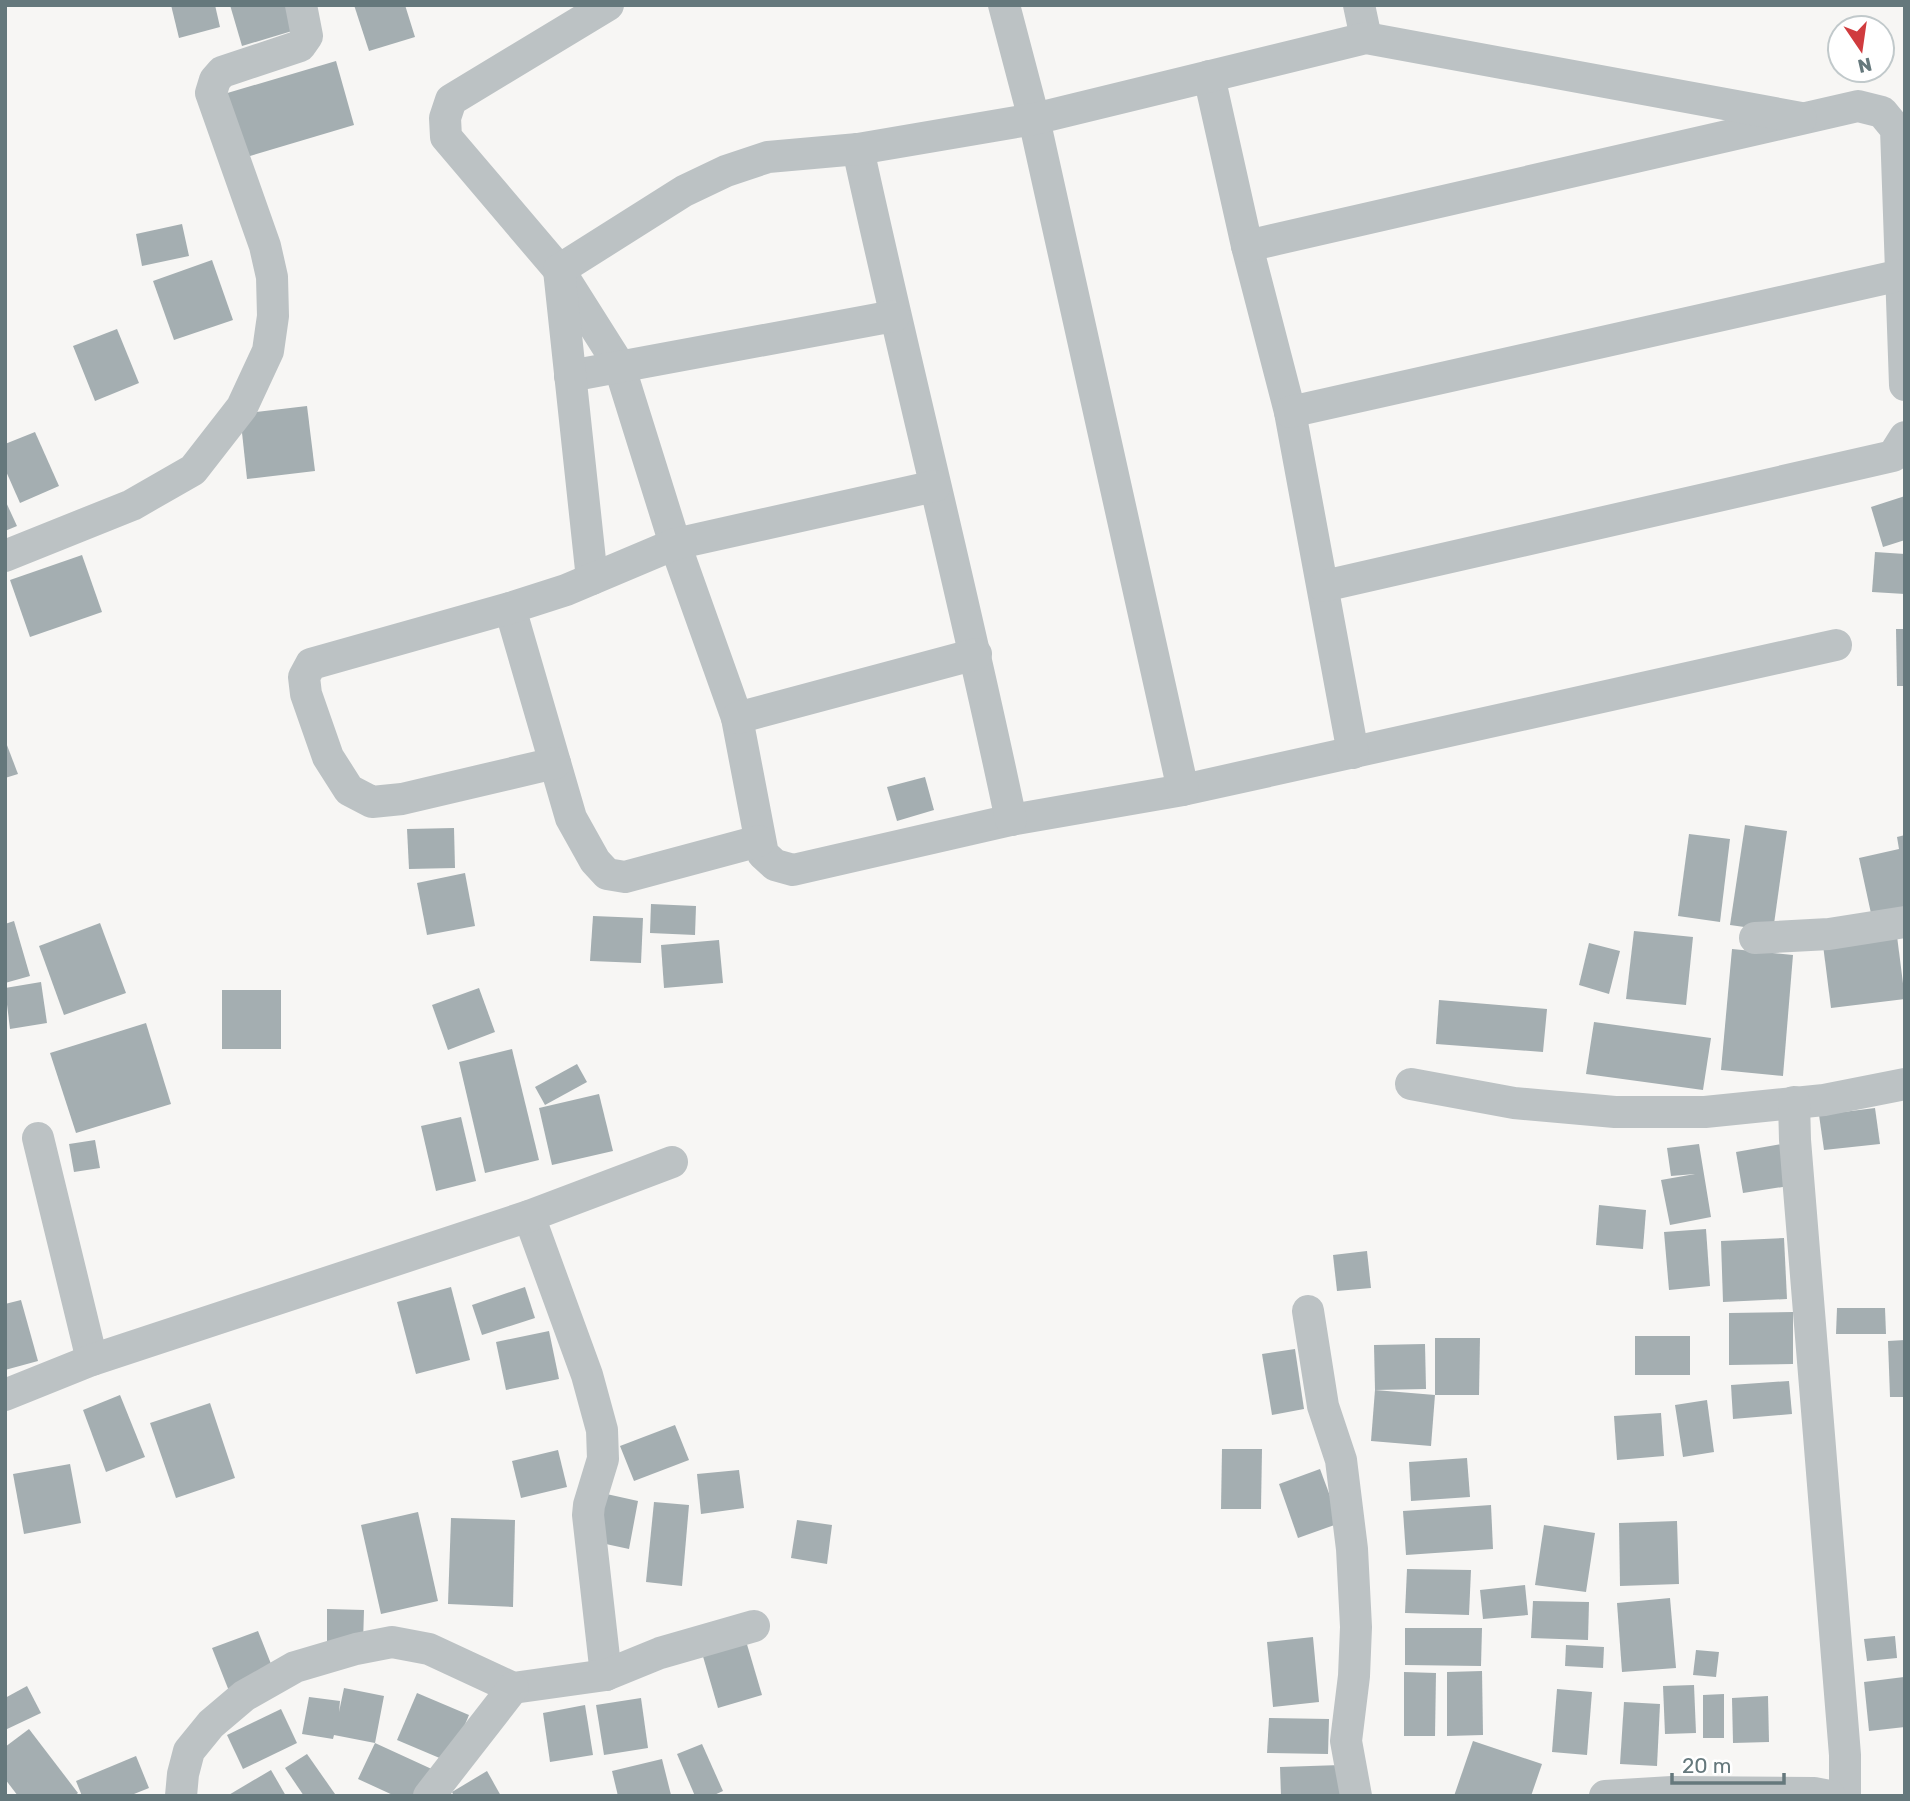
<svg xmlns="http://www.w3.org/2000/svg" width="1910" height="1801" viewBox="0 0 1910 1801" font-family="Rubik,sans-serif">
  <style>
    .building { fill: #a4aeb1 }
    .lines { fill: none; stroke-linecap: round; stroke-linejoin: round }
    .minor { stroke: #bcc2c4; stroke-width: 32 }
  </style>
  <rect width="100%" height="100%" fill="#f7f6f4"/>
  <g class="building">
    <path d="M171 5H215L220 27 179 38Z"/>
    <path d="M230 5H295L302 28 242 46Z"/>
    <path d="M354 5H405L415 37 369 51Z"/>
    <path d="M336 61 354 125 243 158 224 94Z"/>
    <path d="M182 224 189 256 142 266 136 234Z"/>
    <path d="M212 260 233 320 174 340 153 281Z"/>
    <path d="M117 329 139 383 95 401 73 346Z"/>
    <path d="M307 406 315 471 247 479 240 414Z"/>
    <path d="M35 432 59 486 20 503 5 469V444Z"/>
    <path d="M1905 496V540L1883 547 1871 507Z"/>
    <path d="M5 500 17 526 5 531Z"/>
    <path d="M1875 552 1905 554V594L1872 592Z"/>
    <path d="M82 555 102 612 30 637 10 580Z"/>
    <path d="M1896 629H1905V686H1897Z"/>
    <path d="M5 740 18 774 5 778Z"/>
    <path d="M925 777 934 810 897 821 887 787Z"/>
    <path d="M1745 825 1787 831 1773 931 1730 925Z"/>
    <path d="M454 828 455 868 409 869 407 829Z"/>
    <path d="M1689 834 1730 839 1720 922 1678 916Z"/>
    <path d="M1905 835V910L1872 918 1859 858 1899 849 1897 837Z"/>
    <path d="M465 873 475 926 427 935 417 883Z"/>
    <path d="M651 904 696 906 695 935 650 933Z"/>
    <path d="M593 916 643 918 641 963 590 961Z"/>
    <path d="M14 921 30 976 5 983V924Z"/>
    <path d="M100 923 126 993 64 1015 39 946Z"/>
    <path d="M1634 931 1693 937 1686 1005 1626 999Z"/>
    <path d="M1897 936 1905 999 1831 1008 1823 945Z"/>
    <path d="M719 940 723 983 664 988 661 945Z"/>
    <path d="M1589 943 1620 951 1609 994 1579 985Z"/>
    <path d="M1732 949 1793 955 1783 1076 1721 1070Z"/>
    <path d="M41 982 47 1023 10 1029 5 988Z"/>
    <path d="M479 988 495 1032 448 1050 432 1005Z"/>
    <rect x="222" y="990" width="59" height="59"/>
    <path d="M1439 1000 1547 1009 1543 1052 1436 1044Z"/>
    <path d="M1594 1022 1711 1038 1703 1090 1586 1074Z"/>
    <path d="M146 1023 171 1104 76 1133 50 1053Z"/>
    <path d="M512 1049 539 1160 485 1173 459 1062Z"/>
    <path d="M577 1064 587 1082 545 1105 535 1087Z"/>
    <path d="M599 1094 613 1151 552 1165 539 1108Z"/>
    <path d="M1875 1108 1880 1144 1824 1150 1819 1115Z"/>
    <path d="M461 1117 476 1181 436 1191 421 1126Z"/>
    <path d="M95 1140 100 1168 74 1172 69 1144Z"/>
    <path d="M1699 1144 1711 1217 1670 1225 1661 1180 1695 1174 1671 1176 1667 1148Z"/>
    <path d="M1782 1144 1789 1186 1743 1193 1736 1152Z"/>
    <path d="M1599 1205 1646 1210 1643 1249 1596 1245Z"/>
    <path d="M1706 1229 1710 1286 1669 1290 1664 1232Z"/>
    <path d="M1784 1238 1787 1299 1723 1302 1721 1241Z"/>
    <path d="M1367 1251 1371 1288 1337 1291 1333 1255Z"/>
    <path d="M451 1287 470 1360 416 1374 397 1302Z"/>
    <path d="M525 1287 535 1318 482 1335 472 1305Z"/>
    <path d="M21 1300 38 1361 5 1370V1304Z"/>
    <path d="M1837 1308H1885L1886 1334H1836Z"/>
    <path d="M1793 1312V1364L1729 1365V1313Z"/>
    <path d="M549 1331 559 1379 506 1390 496 1342Z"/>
    <rect x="1635" y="1336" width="55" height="39"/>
    <path d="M1435 1338H1480L1479 1395H1435Z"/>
    <path d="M1905 1340V1397H1890L1888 1341Z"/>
    <path d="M1425 1344 1426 1389 1375 1390 1374 1345Z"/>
    <path d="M1295 1349 1304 1409 1272 1415 1262 1354Z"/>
    <path d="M1789 1381 1792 1414 1733 1419 1731 1385Z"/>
    <path d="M1375 1390 1435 1395 1431 1446 1371 1441Z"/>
    <path d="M120 1395 145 1457 106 1472 83 1410Z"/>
    <path d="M1707 1400 1714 1452 1683 1457 1675 1405Z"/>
    <path d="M210 1403 235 1478 176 1498 150 1423Z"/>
    <path d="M1661 1413 1664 1456 1617 1460 1614 1416Z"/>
    <path d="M675 1425 689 1460 634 1481 620 1446Z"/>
    <path d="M1222 1449H1262L1261 1509H1221Z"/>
    <path d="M558 1450 567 1487 521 1498 512 1461Z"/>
    <path d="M1467 1458 1470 1497 1411 1501 1409 1462Z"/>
    <path d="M70 1464 81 1523 24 1534 13 1474Z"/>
    <path d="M1320 1469 1340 1523 1298 1538 1279 1484Z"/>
    <path d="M739 1470 744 1508 701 1514 697 1474Z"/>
    <path d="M602 1493 638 1501 629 1549 592 1541Z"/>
    <path d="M654 1502 689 1505 682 1586 646 1582Z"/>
    <path d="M1491 1505 1493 1549 1406 1555 1403 1511Z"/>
    <path d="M418 1512 438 1601 381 1614 361 1525Z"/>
    <path d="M451 1518 515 1520 513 1607 448 1604Z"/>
    <path d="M797 1520 832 1525 827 1564 791 1558Z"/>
    <path d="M1677 1521 1679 1584 1620 1586 1619 1523Z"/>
    <path d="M1544 1525 1595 1533 1586 1592 1535 1585Z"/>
    <path d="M1407 1569 1471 1570 1469 1615 1405 1613Z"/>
    <path d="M1525 1585 1528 1615 1483 1619 1480 1590Z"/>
    <path d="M1670 1598 1676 1668 1622 1672 1617 1603Z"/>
    <path d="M1533 1601 1589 1602 1588 1640 1531 1638Z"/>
    <path d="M327 1609 364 1610 363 1643 327 1642Z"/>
    <path d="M1405 1628H1482L1481 1666 1405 1665Z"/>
    <path d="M258 1631 275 1674 229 1691 212 1648Z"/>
    <path d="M1895 1636 1897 1658 1867 1661 1864 1639Z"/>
    <path d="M1313 1637 1319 1702 1273 1707 1267 1642Z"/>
    <path d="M746 1641 762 1695 718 1708 702 1653Z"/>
    <path d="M1566 1645 1604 1647 1603 1668 1565 1666Z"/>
    <path d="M1696 1650 1719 1652 1716 1677 1693 1675Z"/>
    <path d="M1482 1671 1483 1735 1447 1736V1672Z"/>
    <path d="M1404 1672 1436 1673 1435 1736H1404Z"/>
    <path d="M1904 1677 1905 1727 1869 1731 1864 1682Z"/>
    <path d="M1694 1685 1696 1733 1665 1734 1663 1686Z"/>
    <path d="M27 1686 41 1713 5 1730V1698Z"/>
    <path d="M344 1688 384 1696 375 1743 436 1771 424 1796H395L358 1779 375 1743 334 1735 333 1739 302 1734 309 1697 340 1701 339 1712Z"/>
    <path d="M1557 1689 1592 1692 1587 1755 1552 1752Z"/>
    <path d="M417 1693 469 1715 449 1762 397 1740Z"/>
    <path d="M1724 1694V1738H1703V1695Z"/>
    <path d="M1768 1696 1769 1742 1733 1743 1732 1698Z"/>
    <path d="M641 1698 648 1748 604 1755 596 1705Z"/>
    <path d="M1624 1702 1660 1704 1657 1766 1620 1764Z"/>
    <path d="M585 1705 593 1755 550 1762 543 1713Z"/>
    <path d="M281 1709 297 1743 243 1769 227 1735Z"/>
    <path d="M1269 1718 1329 1719 1328 1754 1267 1753Z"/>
    <path d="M29 1729 78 1793 74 1796H18L5 1779V1747Z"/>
    <path d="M1473 1741 1542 1764 1531 1796H1454Z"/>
    <path d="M702 1744 723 1791 712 1796H695L677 1754Z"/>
    <path d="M307 1754 335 1794 333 1796H304L285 1768Z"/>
    <path d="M136 1756 149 1788 129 1796H82L76 1781Z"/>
    <path d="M662 1759 671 1795 618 1796 612 1771Z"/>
    <path d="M1341 1765 1342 1796H1281L1280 1767Z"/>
    <path d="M271 1770 286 1796H227Z"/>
    <path d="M487 1771 501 1796H454L452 1792Z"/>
  </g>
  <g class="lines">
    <g class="minor">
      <path d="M608 5 451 100 445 118 446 137 559 270 619 365 675 544 737 718 763 854 775 865 793 870 1011 820 1183 790 1836 645"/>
      <path d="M1004 5 1034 119 1183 790"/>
      <path d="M1359 5 1366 38"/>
      <path d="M1209 76 1247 246 1290 412 1353 753"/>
      <path d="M858 149C907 373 964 596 1011 820"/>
      <path d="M1247 246 1858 106 1882 112 1896 129 1905 385"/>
      <path d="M570 376 894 316"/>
      <path d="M1290 412 1901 275"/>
      <path d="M5 556 132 505 193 470 242 407 268 351 273 316 272 277 265 246 211 93 215 80 222 72 300 46 307 36 301 5"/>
      <path d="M592 579 559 270 684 191 726 171 768 157 858 149 1034 119 1366 38 1801 118"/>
      <path d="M1324 586 1893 456 1905 437"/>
      <path d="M510 608 571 818 595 861 607 874 625 877 759 841"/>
      <path d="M737 718 976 654"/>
      <path d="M555 763 402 799 372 802 349 790 328 757 306 694 304 677 311 664 510 608 566 590 675 544 935 486"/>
      <path d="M1755 938 1829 934 1905 922"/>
      <path d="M1411 1084 1514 1103 1615 1112H1705L1824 1100 1905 1084"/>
      <path d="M1794 1102 1795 1140 1845 1755V1796"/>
      <path d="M38 1138 92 1360"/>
      <path d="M529 1216 587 1375 602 1430 603 1459 589 1505 588 1515 606 1675"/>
      <path d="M1308 1311 1323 1406 1341 1460 1352 1549 1356 1627 1354 1676 1346 1741 1356 1796"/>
      <path d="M5 1395 92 1360 529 1216 672 1162"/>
      <path d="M181 1796 183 1774 189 1751 211 1724 244 1696 295 1667 356 1649 392 1642 429 1649 513 1688 606 1675 660 1653 754 1626"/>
      <path d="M429 1796 513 1688"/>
      <path d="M1605 1796 1672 1792 1814 1793 1830 1796"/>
    </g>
  </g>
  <rect width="1910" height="1801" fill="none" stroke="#65787c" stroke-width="14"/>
  <g transform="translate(1861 49) rotate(167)"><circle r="33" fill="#ffffff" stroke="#c1c9cb" stroke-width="2"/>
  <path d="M0-5L12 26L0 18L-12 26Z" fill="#d03b3e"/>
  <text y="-10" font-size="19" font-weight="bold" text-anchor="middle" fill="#65787c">N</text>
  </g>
  <path d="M1672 1773v10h112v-10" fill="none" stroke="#65787c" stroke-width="3.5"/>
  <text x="1682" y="1773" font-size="21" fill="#65787c" stroke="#ffffff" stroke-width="5" paint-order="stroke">20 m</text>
</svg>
